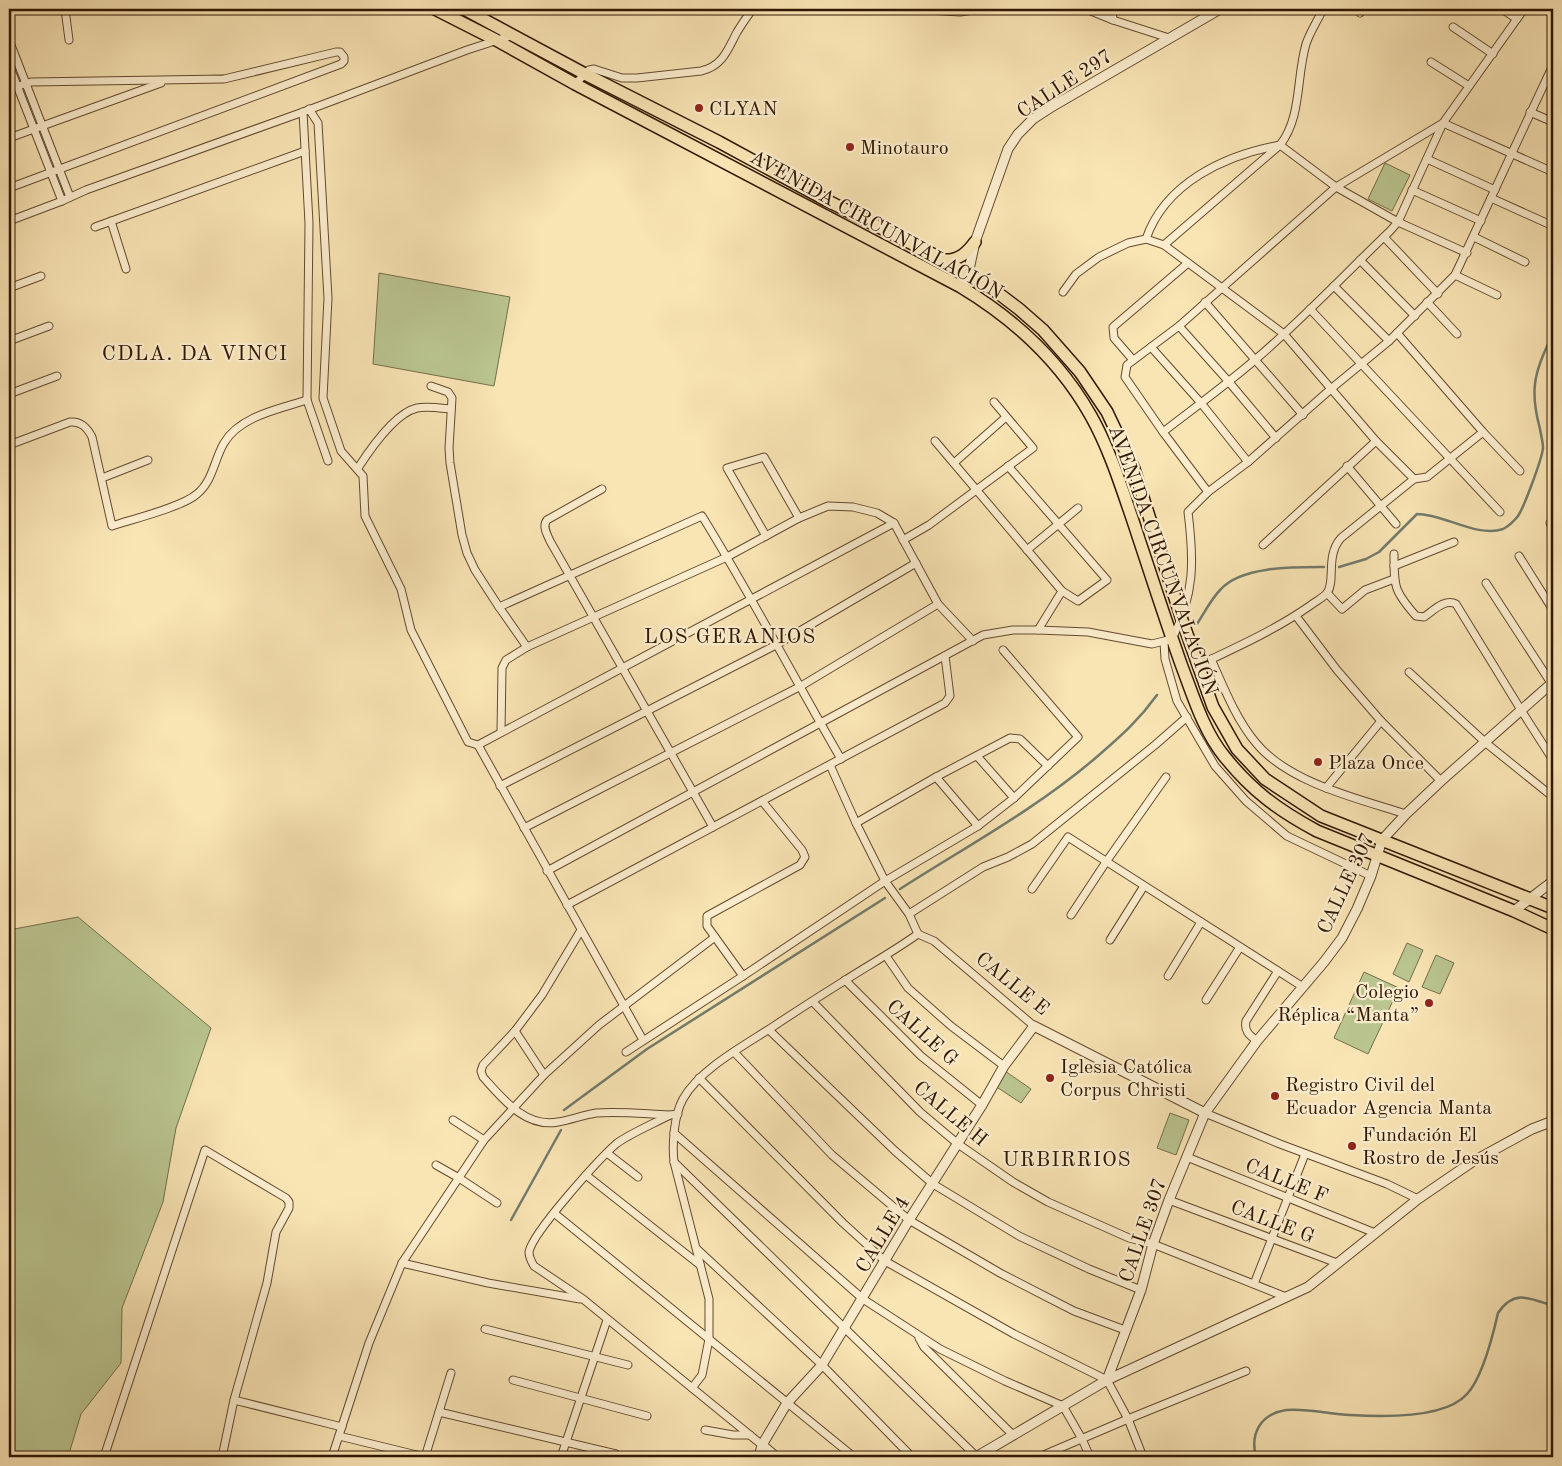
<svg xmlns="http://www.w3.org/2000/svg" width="1562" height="1466" viewBox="0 0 1562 1466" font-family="'Old Standard TT',serif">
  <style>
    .green { fill: #bac590; stroke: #756e49 }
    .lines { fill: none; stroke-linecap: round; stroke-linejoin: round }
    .stream { stroke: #727b6c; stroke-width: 2.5 }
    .minor-casing { stroke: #624a2e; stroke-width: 9 }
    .tertiary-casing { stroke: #624a2e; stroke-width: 11 }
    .trunk-casing { stroke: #301702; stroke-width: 14 }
    .minor { stroke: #fbedce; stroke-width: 7 }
    .tertiary { stroke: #fbedce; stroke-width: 9 }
    .trunk { stroke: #f9e4b4; stroke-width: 11 }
    .poi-dot { fill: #8f2418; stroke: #fbedce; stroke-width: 2 }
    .labels { text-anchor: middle; stroke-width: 4.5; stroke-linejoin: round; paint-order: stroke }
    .street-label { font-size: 20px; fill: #301702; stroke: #fbedce }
    .poi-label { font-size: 20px; fill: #301702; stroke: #fbedce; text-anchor: start }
    .neighbourhood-label { font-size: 21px; letter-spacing: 1px; fill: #301702; stroke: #fbedce }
  </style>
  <rect width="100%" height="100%" fill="#f9e4b4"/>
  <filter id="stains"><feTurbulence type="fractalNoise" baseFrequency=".004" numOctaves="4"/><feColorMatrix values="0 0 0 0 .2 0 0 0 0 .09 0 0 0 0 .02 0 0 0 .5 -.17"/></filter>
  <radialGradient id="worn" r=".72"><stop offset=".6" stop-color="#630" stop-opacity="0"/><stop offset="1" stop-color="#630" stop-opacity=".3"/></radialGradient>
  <g class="green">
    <path d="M1385 163 1410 175 1392 211 1368 199Z"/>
    <path d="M379 273 510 297 494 386 373 364Z"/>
    <path d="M78 917 211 1028 176 1128 163 1202 122 1308 121 1363 81 1414 68 1457H9V930Z"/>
    <path d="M1407 943 1423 950 1409 982 1393 974Z"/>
    <path d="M1436 955 1454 963 1440 994 1422 987Z"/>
    <path d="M1364 972 1399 988 1368 1054 1334 1038Z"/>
    <path d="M1005 1071 1031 1089 1021 1103 995 1086Z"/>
    <path d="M1170 1113 1189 1120 1176 1155 1157 1148Z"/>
  </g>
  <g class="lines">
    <g class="stream">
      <path d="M1339 567 1366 559 1379 552 1417 514C1444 514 1477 538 1503 529 1509 526 1514 521 1518 516 1524 507 1542 459 1543 448 1543 442 1541 435 1540 429 1536 414 1533 400 1535 384 1537 366 1546 349 1553 333"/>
      <path d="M1197 624C1205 612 1211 599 1221 589 1242 566 1295 567 1324 567"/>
      <path d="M900 889C967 846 1038 808 1099 755 1122 735 1139 720 1157 695"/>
      <path d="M564 1110 647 1049 885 898"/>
      <path d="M511 1220 561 1130"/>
      <path d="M1256 1457C1250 1434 1260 1414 1286 1410 1307 1408 1329 1414 1350 1415 1382 1417 1445 1419 1467 1394 1482 1378 1493 1335 1498 1313 1514 1289 1530 1298 1553 1306"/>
    </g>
    <g class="minor-casing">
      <g id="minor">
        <path d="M65 9 69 40"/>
        <path d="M913 9 960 12 979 9"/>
        <path d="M1086 9 1113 20 1169 38"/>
        <path d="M1112 9 1113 20"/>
        <path d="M1502 9 1517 19"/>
        <path d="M1360 13 1362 9"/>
        <path d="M1453 27 1493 54"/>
        <path d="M9 40 70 197"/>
        <path d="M1431 62 1469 86"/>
        <path d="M9 65 62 201"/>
        <path d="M575 84 589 70 594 69 622 78H637L701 71C723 66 728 49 737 32 742 24 747 16 753 9"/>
        <path d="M9 89 31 82 224 79 336 52H340L344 57V61L341 64 9 188"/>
        <path d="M309 109 318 123 328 298 323 398 341 451 363 476 365 516 401 589 411 630 468 742 478 745"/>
        <path d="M303 112 309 223 307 400 328 461"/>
        <path d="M1530 112 1553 122"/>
        <path d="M9 138 161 83"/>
        <path d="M1427 159 1495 190"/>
        <path d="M1412 190 1481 221"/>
        <path d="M1491 198 1553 226"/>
        <path d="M9 221 62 201 86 190 303 112 467 50 513 35"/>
        <path d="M111 221 126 269"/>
        <path d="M95 227 305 151"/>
        <path d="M1384 237 1438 294"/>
        <path d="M1474 237 1525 262"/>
        <path d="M1146 239C1165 183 1225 155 1280 145 1302 117 1296 78 1306 44 1310 32 1318 20 1323 9"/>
        <path d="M1164 245 1280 145 1336 187 1398 222 1467 253"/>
        <path d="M1360 260 1415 316"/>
        <path d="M1455 275 1497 295"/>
        <path d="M1334 286 1389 341"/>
        <path d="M9 288 41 276"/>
        <path d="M1063 292 1076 274 1099 257 1128 243 1146 239 1164 245 1284 334 1376 441 1414 479"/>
        <path d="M1205 302 1303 415"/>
        <path d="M1427 302 1457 334"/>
        <path d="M1310 309 1500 512"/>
        <path d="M1179 326 1229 382 1276 438"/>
        <path d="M1397 333 1483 432 1520 471"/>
        <path d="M9 341 49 326"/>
        <path d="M1151 347 1201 403 1248 462"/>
        <path d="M1133 360 1114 338 1113 327 1188 263"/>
        <path d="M431 386 448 392 452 398 449 448 450 463 462 535 467 553 475 570 499 607 527 647"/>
        <path d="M9 394 57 376"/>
        <path d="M1163 432C1194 408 1226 385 1256 359 1303 319 1345 274 1390 231L1398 222 1443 123 1524 9"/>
        <path d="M935 441 1062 591 1038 630"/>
        <path d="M9 445 70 422C81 421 87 427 92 437L112 526C133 519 182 507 197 494 213 481 214 460 224 443 240 416 279 409 307 400"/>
        <path d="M954 463 1006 417"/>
        <path d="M1008 466 1107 580 1078 601 1062 591"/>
        <path d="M1347 466 1396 524"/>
        <path d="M358 468C369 451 395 413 417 408 427 406 440 408 451 409"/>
        <path d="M102 478 148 460"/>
        <path d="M602 489 547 520C542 526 547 534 550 541L713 827"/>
        <path d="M1208 492 1163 432 1125 377 1127 365 1179 326 1336 187 1443 123 1553 172"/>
        <path d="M1550 523 1553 529"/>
        <path d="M766 536 727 468 764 457 799 518"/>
        <path d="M903 540 929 525 1033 448 994 402"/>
        <path d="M1263 545 1376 441"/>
        <path d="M1027 550 1078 508"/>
        <path d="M1394 554C1394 587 1394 591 1416 616L1424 617C1433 611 1445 598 1456 604L1521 710 1553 760"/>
        <path d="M1519 556 1553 610"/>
        <path d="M1394 566 1454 542"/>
        <path d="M1486 583 1553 686"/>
        <path d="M1327 593 1342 609 1365 590 1394 579"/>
        <path d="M499 607 702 516C751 595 794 678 841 759"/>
        <path d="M1296 616 1337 670 1381 721"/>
        <path d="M1164 642 1165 659 1177 701 1215 766 1246 801 1287 836 1371 876"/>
        <path d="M1211 659C1224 688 1236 719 1256 743 1289 783 1359 799 1406 814"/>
        <path d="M1199 665C1237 647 1277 629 1311 605 1316 601 1323 598 1327 593 1336 581 1325 556 1341 538L1414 479 1427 477 1483 432"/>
        <path d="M1409 672 1486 743 1553 797"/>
        <path d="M501 732 502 668 506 660 527 647 727 557 799 518 828 506 853 507 877 513 894 523"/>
        <path d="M977 756 1014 798"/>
        <path d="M830 765 856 823 885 881 909 914 918 934"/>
        <path d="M936 777 978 826"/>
        <path d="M500 786 776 645 916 563"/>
        <path d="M1326 788 1381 721 1441 781"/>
        <path d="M856 823 936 777 1010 738 1020 739 1048 766"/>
        <path d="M524 828 801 686 938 604"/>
        <path d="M547 871 983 635 1013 630H1038L1088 632 1152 644 1172 639C1195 594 1194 560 1188 512L1208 492 1248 462 1332 388 1389 341 1455 275 1553 65"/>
        <path d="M1032 889 1068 837 1303 987"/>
        <path d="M567 905 945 703 950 696 945 656"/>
        <path d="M909 914 983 867 1008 857 1032 844 1155 745 1187 717"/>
        <path d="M1071 915 1106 862 1166 777"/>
        <path d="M581 930 542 995 515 1031 483 1065 481 1071 483 1077C503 1099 525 1128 558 1122 571 1120 583 1115 596 1113 620 1111 645 1114 669 1115"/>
        <path d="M918 934 934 941 1034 1026"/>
        <path d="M1110 940 1144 886"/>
        <path d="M886 956 908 988 951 1026 1004 1066"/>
        <path d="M743 976 707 926V916L800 865 805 857 802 850 762 801"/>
        <path d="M1168 976 1201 922"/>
        <path d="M845 980 921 1056 982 1105"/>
        <path d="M1206 1000 1240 947"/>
        <path d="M813 1002 920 1112 958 1144 1013 1182 1048 1202 1129 1238 1153 1244 1286 1297"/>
        <path d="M769 1030 895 1151 933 1184 1019 1236 1089 1269 1141 1290"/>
        <path d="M515 1031 544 1075"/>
        <path d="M643 1040 478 745 894 523 938 604 973 641"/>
        <path d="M1257 1041C1249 1035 1244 1031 1246 1021L1278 971"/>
        <path d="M626 1052 743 976 885 881 978 826 1014 798 1078 737 1003 650"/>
        <path d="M734 1052 832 1155 909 1220 1000 1273 1074 1311 1125 1330"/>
        <path d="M699 1078 843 1223 885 1261 1014 1334 1107 1380 1128 1419 1143 1457"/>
        <path d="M1205 1113 1280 1144 1387 1184 1418 1199"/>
        <path d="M678 1114 670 1115C655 1123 627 1135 616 1144 599 1159 532 1233 529 1252 529 1257 531 1261 534 1266L583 1299 762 1445"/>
        <path d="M453 1120 484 1140"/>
        <path d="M674 1133 863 1299 940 1349 1005 1381 1063 1406 1082 1439 1090 1457"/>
        <path d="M607 1153 638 1177"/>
        <path d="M1187 1157 1375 1233"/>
        <path d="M674 1162 977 1457"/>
        <path d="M436 1165 459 1178 497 1203"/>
        <path d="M586 1175 700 1265"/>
        <path d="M1169 1200 1337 1263"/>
        <path d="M554 1213 854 1457"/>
        <path d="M697 1249 822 1365 912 1457"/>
        <path d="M402 1263 488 1283 580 1299"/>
        <path d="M1254 1284 1305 1154"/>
        <path d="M485 1329 628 1365"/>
        <path d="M919 1338 924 1347 1013 1435"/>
        <path d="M513 1380 647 1416"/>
        <path d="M692 1388 702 1375 709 1339V1299L674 1162C672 1144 674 1115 683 1099 699 1070 743 1046 771 1028 795 1012 820 996 844 981 869 965 894 951 918 934"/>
        <path d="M234 1400 342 1427"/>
        <path d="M439 1412 616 1454"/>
        <path d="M705 1430 733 1435H750"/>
        <path d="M339 1436 425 1457"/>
        <path d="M104 1457 205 1150 286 1198 289 1202V1208L276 1232 267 1283 234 1400 222 1457"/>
        <path d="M332 1457 369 1343 402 1263 484 1140 544 1075 599 1025 715 937"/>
        <path d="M428 1457H425L451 1373"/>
        <path d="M561 1457 607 1320"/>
        <path d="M1039 1457 1128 1419 1246 1371"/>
      </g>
    </g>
    <g class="tertiary-casing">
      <g id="tertiary">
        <path d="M961 287 968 274 975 242 1008 149 1018 134 1033 119 1053 106 1220 9"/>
        <path d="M1514 911 1553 881"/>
        <path d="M1107 1380 1141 1290 1153 1244 1169 1200 1205 1113 1257 1041 1324 962 1342 938 1357 909 1371 876 1382 840 1406 814 1441 781 1553 682"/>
        <path d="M762 1445 776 1457"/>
        <path d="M759 1457 762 1445 787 1403 822 1365 909 1220 982 1105 1004 1066 1034 1026 1205 1113"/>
        <path d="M976 1457 1107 1380 1308 1287 1418 1199 1472 1162 1532 1129 1553 1121"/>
      </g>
    </g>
    <g class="trunk-casing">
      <g id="trunk">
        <path d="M435 9 496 40 575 84 961 287C1014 319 1060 361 1091 416 1109 448 1121 486 1133 521 1149 569 1164 616 1181 664 1193 695 1203 730 1224 756 1252 791 1278 810 1317 831L1514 911 1553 929"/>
        <path d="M464 9 585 74 719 142 826 200 944 260 994 290 1019 309 1043 330 1080 372 1107 412 1134 469 1182 620 1213 707 1237 749 1265 779 1321 816 1553 908"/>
        <path d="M944 260C958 261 967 253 975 242"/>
      </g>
    </g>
    <use href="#minor" class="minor"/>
    <use href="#tertiary" class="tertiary"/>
    <use href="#trunk" class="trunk"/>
  </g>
  <g class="poi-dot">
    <circle cx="699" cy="108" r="5"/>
    <circle cx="850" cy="147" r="5"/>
    <circle cx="1318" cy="762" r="5"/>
    <circle cx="1429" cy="1003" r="5"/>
    <circle cx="1050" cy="1078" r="5"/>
    <circle cx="1275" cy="1096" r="5"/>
    <circle cx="1352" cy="1146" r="5"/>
  </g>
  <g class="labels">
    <g class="street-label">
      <text transform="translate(1064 83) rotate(-33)" y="7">CALLE 297</text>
      <text transform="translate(877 224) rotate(29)" y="7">AVENIDA CIRCUNVALACIÓN</text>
      <text transform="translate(1164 560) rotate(70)" y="7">AVENIDA CIRCUNVALACIÓN</text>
      <text transform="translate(1345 883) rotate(-65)" y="7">CALLE 307</text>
      <text transform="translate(1013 983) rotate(39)" y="7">CALLE E</text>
      <text transform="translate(923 1032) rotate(42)" y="7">CALLE G</text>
      <text transform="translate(951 1113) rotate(40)" y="7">CALLE H</text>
      <text transform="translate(1287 1180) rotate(22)" y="7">CALLE F</text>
      <text transform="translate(1273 1221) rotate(21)" y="7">CALLE G</text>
      <text transform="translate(1142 1230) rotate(-71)" y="7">CALLE 307</text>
      <text transform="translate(882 1234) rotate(-59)" y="7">CALLE 4</text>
    </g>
    <g class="poi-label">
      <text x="709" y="115">CLYAN</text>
      <text x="860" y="154">Minotauro</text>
      <text x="1328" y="769">Plaza Once</text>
      <text x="1419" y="998" text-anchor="end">Colegio<tspan x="1419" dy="23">Réplica “Manta”</tspan></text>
      <text x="1060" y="1073">Iglesia Católica<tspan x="1060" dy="23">Corpus Christi</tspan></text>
      <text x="1285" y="1091">Registro Civil del<tspan x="1285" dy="23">Ecuador Agencia Manta</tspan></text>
      <text x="1362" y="1141">Fundación El<tspan x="1362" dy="23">Rostro de Jesús</tspan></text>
    </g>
    <g class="neighbourhood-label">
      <text x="195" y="360">CDLA. DA VINCI</text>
      <text x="730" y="643">LOS GERANIOS</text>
      <text x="1067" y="1166">URBIRRIOS</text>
    </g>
  </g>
  <rect width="1562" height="1466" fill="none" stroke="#f9e4b4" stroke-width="30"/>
  <rect x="10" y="10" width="1542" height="1446" fill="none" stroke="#301702" stroke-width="2.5"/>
  <rect x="15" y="15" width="1532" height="1436" fill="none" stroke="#301702"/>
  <rect width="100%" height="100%" filter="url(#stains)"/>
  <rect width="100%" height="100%" fill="url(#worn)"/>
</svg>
